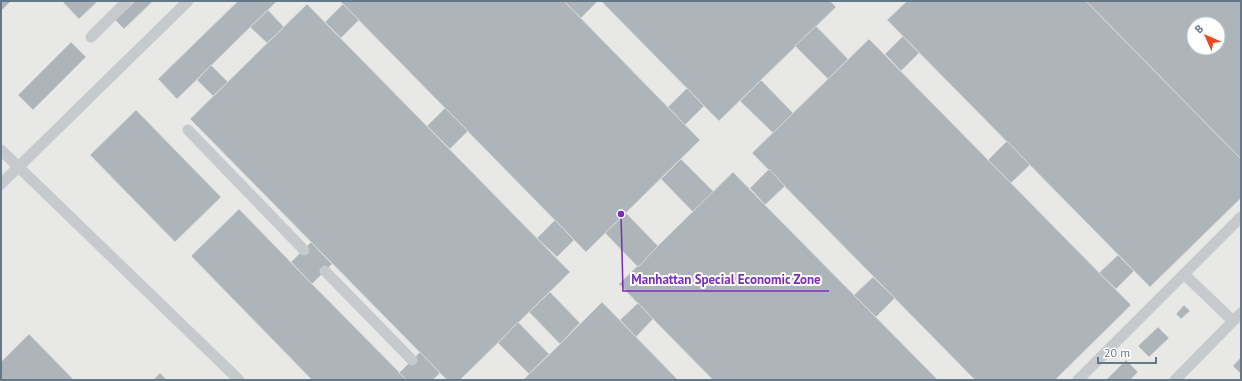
<svg xmlns="http://www.w3.org/2000/svg" width="1242" height="381" viewBox="0 0 1242 381" font-family="'PT Sans',sans-serif">
  <style>
    .built { fill: #e8e8e7; fill-rule: evenodd }
    .building { fill: #adb5bb; stroke: #d8d8d6; fill-rule: evenodd }
    .lines { fill: none; stroke-linecap: round; stroke-linejoin: round }
    .service { stroke: #c6cacd; stroke-width: 11 }
    .leader { fill: none; stroke: #7b2cbf; stroke-width: 1.5 }
    .callout-dot { fill: #7b2cbf; stroke: #fff; stroke-width: 1.5 }
    .callout-label { font-size: 13px; text-anchor: middle; font-weight: bold; fill: #7b2cbf; stroke: #fff; stroke-width: 4; stroke-linejoin: round; paint-order: stroke }
  </style>
  <rect width="100%" height="100%" fill="#f7f7f3"/>
  <path class="built" d="M1 1H1241V380H1ZM1194 24H1218V48H1194Z"/>
  <g class="building">
    <path d="M1 1H11L1 11Z"/>
    <path d="M62 1H98L79 19Z"/>
    <path d="M135 1H153L124 29 115 20Z"/>
    <path d="M238 1H277L177 99 158 79Z"/>
    <path d="M340 1H564L700 140 586 252Z"/>
    <path d="M564 1H598L581 18Z"/>
    <path d="M601 1H830L836 7 719 121Z"/>
    <path d="M907 1H1086L1241 159V198L1150 287 887 20Z"/>
    <path d="M1086 1H1241V159ZM1194 24H1218V48H1194Z"/>
    <path d="M307 4 570 272 460 380H447L190 119Z"/>
    <path d="M343 4 359 20 341 38 325 22Z"/>
    <path d="M268 10 284 27 267 43 250 27Z"/>
    <path d="M816 26 848 59 828 79 795 46Z"/>
    <path d="M903 36 919 53 901 71 885 54Z"/>
    <path d="M869 39 1131 305 1055 380H975L752 153Z"/>
    <path d="M71 42 86 57 33 110 18 95Z"/>
    <path d="M211 65 228 82 213 96 197 80Z"/>
    <path d="M761 80 793 113 773 133 740 101Z"/>
    <path d="M687 88 704 106 685 125 668 107Z"/>
    <path d="M445 108 468 131 450 149 427 126Z"/>
    <path d="M136 110 221 197 175 242 90 155Z"/>
    <path d="M1007 141 1030 165 1011 183 988 160Z"/>
    <path d="M681 159 714 192 693 212 661 179Z"/>
    <path d="M769 169 785 186 765 205 750 188Z"/>
    <path d="M733 172 765 205 938 380H713L653 319 619 284Z"/>
    <path d="M239 209 312 284 407 380H312L191 256Z"/>
    <path d="M626 213 658 246 638 267 605 233Z"/>
    <path d="M555 220 574 240 557 257 537 238Z"/>
    <path d="M311 242 332 264 312 284 291 262Z"/>
    <path d="M1118 255 1134 271 1116 289 1099 273Z"/>
    <path d="M873 277 895 298 876 317 854 295Z"/>
    <path d="M550 292 580 323 560 344 529 312Z"/>
    <path d="M602 302 678 380H523L560 344Z"/>
    <path d="M638 303 653 319 636 337 620 320Z"/>
    <path d="M1184 305 1190 311 1181 319 1176 314Z"/>
    <path d="M518 322 549 354 529 374 498 343Z"/>
    <path d="M1158 327 1169 338 1149 357 1138 346Z"/>
    <path d="M29 334 74 380H1V362Z"/>
    <path d="M420 352 440 373 433 380H407L399 373Z"/>
    <path d="M1241 357V374L1233 366Z"/>
    <path d="M1126 360 1138 372 1130 380H1106Z"/>
    <path d="M160 373 167 380H153Z"/>
  </g>
  <g class="lines">
    <g class="service">
      <path d="M91 37 127 1"/>
      <path d="M188 130 304 250"/>
      <path d="M1 150 239 380"/>
      <path d="M1 184 188 1"/>
      <path d="M325 271 412 360"/>
      <path d="M1184 274 1233 321"/>
      <path d="M1078 380 1241 217"/>
      <path d="M1175 380 1241 313"/>
    </g>
  </g>
  <path class="leader" d="M621 214L623 291H829"/>
  <circle class="callout-dot" cx="621" cy="214" r="4"/>
  <g class="callout-label">
    <text x="726" y="284">Manhattan Special Economic Zone</text>
  </g>
  <rect width="1242" height="381" fill="none" stroke="#647887" stroke-width="4"/>
  <g transform="translate(1206 36) rotate(315)"><circle r="19" fill="#ffffff" stroke="#c1c9cf"/>
  <path d="M0-3L7 15L0 10L-7 15Z" fill="#ef471b"/>
  <text y="-6" font-size="11" font-weight="bold" text-anchor="middle" fill="#647887">B</text>
  </g>
  <path d="M1098 357v6h58v-6" fill="none" stroke="#647887" stroke-width="2"/>
  <text x="1104" y="357" font-size="12" fill="#647887" stroke="#ffffff" stroke-width="3" paint-order="stroke">20 m</text>
</svg>
